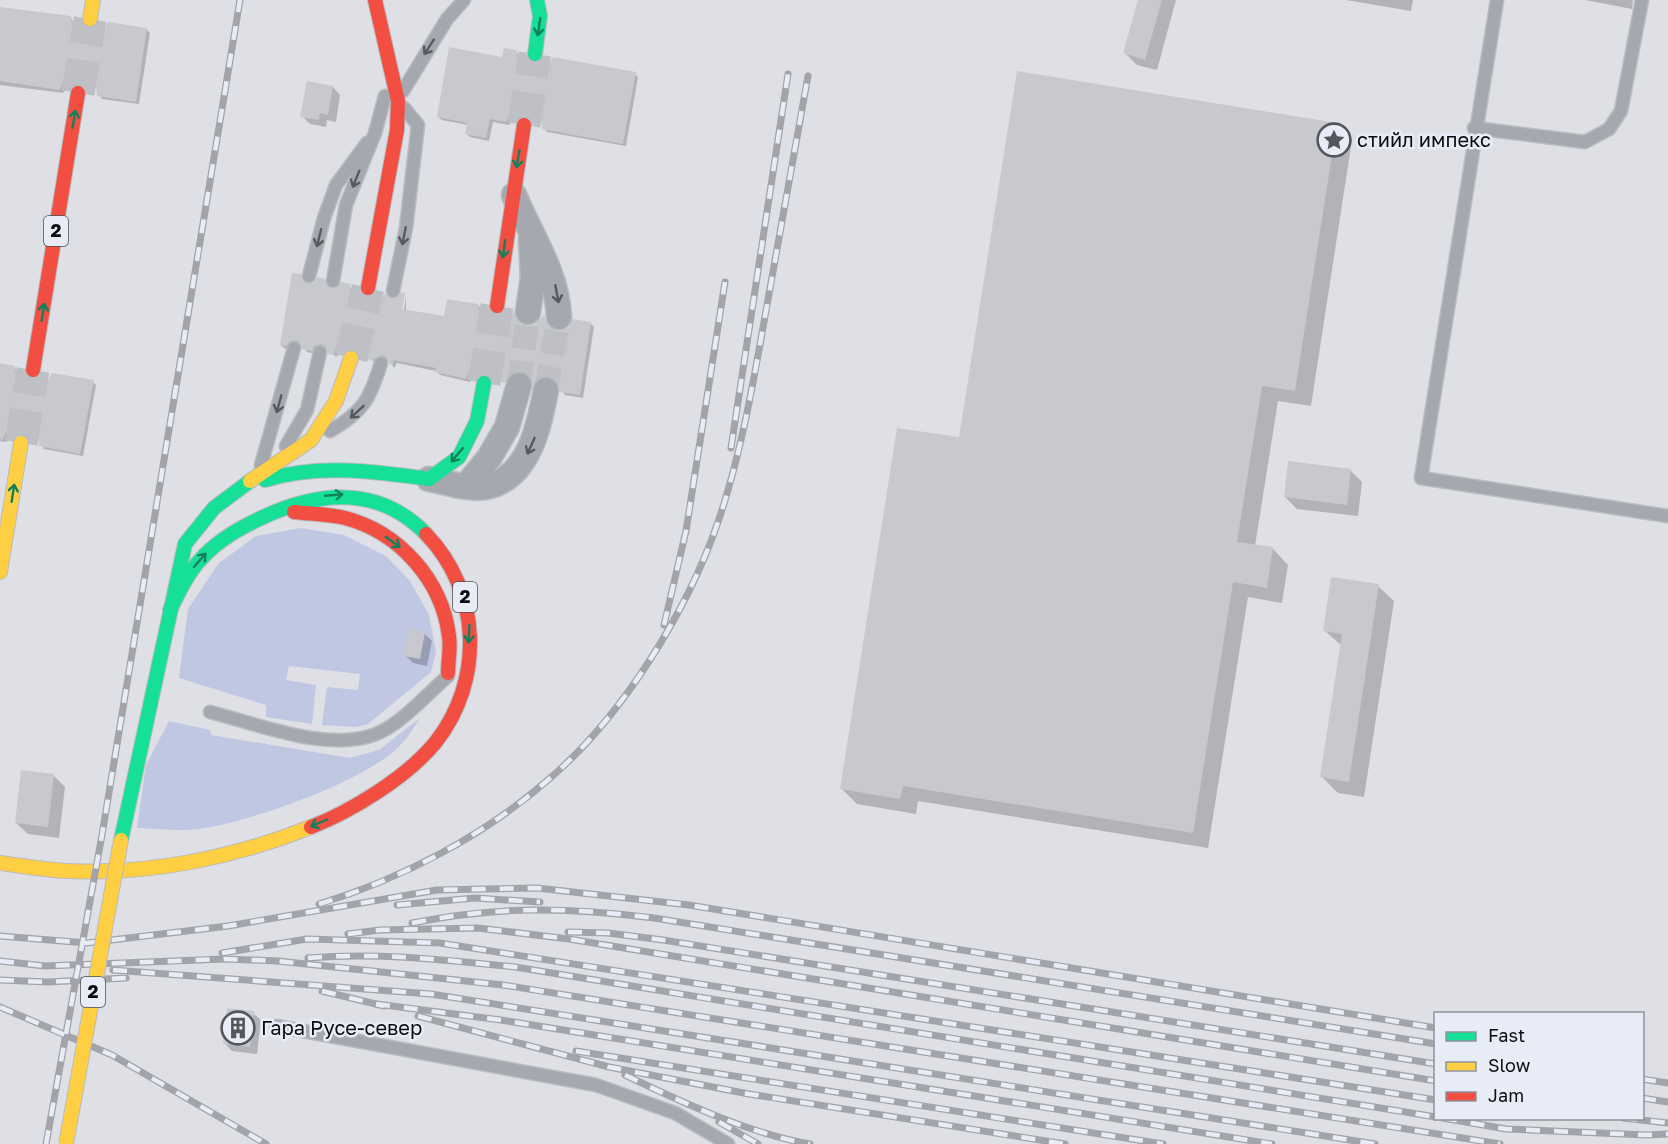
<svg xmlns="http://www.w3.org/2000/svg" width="1668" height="1144" viewBox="0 0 1668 1144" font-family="'Golos Text',sans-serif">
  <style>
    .green { fill: #bfc7e2 }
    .shadow { fill: #0003 }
    .building { fill: #c8c9ce }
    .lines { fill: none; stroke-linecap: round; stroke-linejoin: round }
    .street-tunnel { stroke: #bec0c6; stroke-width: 24; stroke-dasharray: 24 12; stroke-linecap: butt }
    .highway-tunnel { stroke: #bec0c6; stroke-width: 33; stroke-dasharray: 33 16; stroke-linecap: butt }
    .lane-casing { stroke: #b9bbbf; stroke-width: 15 }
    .street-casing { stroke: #b9bbbf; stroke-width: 27 }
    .fast-casing { stroke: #b9bbbf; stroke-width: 16 }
    .slow-casing { stroke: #b9bbbf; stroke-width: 16 }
    .jam-casing { stroke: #b9bbbf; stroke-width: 16 }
    .lane { stroke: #a5a8af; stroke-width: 12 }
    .street { stroke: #a5a8af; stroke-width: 24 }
    .fast { stroke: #16e098; stroke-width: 14 }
    .slow { stroke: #ffcf43; stroke-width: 14 }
    .jam { stroke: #f24e42; stroke-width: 14 }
    .rail-casing { stroke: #a2a4aa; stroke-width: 7 }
    .rail { stroke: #e8ecf6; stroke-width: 4.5; stroke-dasharray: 14; stroke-linecap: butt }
    .slow-bridge-casing { stroke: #b9bbbf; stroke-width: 16; stroke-linecap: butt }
    .slow-bridge { stroke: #ffcf43; stroke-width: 14 }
    .oneway { stroke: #11815b }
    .oneway2 { stroke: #585a60 }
    .labels { text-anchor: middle; stroke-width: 5; stroke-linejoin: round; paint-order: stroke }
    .shield { fill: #e8ecf6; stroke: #4d4f55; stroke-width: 1.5 }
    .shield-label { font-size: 18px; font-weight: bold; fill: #0b0c10 }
    .poi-label { font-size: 20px; fill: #0b0c10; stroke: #e8ecf6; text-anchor: start }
  </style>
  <rect width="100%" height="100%" fill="#dee0e6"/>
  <g class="green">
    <path d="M301 528 344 535 386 556 410 581 429 615 436 652 431 672 368 724 356 727 322 725 327 687 358 690 360 674 289 666 286 680 316 685 312 724 266 717V705L179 678 188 609 219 563 256 536Z"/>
    <path d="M420 718C411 733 402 746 388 756 346 787 257 819 205 828 183 832 159 829 137 828L146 765 169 721 210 730 211 735 350 758 379 750Z"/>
  </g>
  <g class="shadow">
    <path d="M1140 0H1176L1157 70 1137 65 1125 53Z"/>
    <path d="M1346 0H1413L1411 11Z"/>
    <path d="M1585 0H1633L1632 9Z"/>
    <path d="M0 9 71 18 79 35 87 39 146 29 150 33 139 104 102 99 94 81 85 77 76 78 63 93 0 85Z"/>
    <path d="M516 52 519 55 521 67 533 74H635L638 77 626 146 547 132 544 128 543 117 531 109 520 111 509 125 493 122 489 141 470 137 467 134 468 125 442 120 438 117 503 59Z"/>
    <path d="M333 87 340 95 336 122 327 120 326 127 310 124 302 116Z"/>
    <path d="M1337 125 1352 140 1311 406 1278 401 1255 546 1273 549 1288 565 1282 603 1248 597 1208 848 918 801 916 814 857 804 841 788 960 439Z"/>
    <path d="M300 276 306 285 324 281 331 291 349 285 357 304 365 308 395 301 404 294 400 316H403L406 296V311L445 318 478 305 482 309 483 319 493 326 505 325 514 314 521 325 526 328 535 326 544 317 550 329 560 333 591 324 594 327 583 398 565 395 554 379 545 380 537 388 527 374 513 378 508 386 499 371 492 368 481 369 470 382 440 375 436 371 397 363 394 368 388 358 374 364 366 346 360 343H351L336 357 326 347 318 349 316 354 307 352 300 343 292 345 290 349H285L281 345Z"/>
    <path d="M0 365 14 368 18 371 19 382 29 390 93 382 96 385 83 456 44 449 37 431 29 427 18 429 6 442 0 441Z"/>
    <path d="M1350 470 1362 482 1358 516 1297 509 1285 497Z"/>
    <path d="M1378 586 1394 601 1364 797 1338 793 1322 777 1342 646 1324 630Z"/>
    <path d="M424 633 432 641 427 666 413 663 405 655Z"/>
    <path d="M53 775 65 787 59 838 28 834 16 823Z"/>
    <path d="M253 1013 261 1020 257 1054 232 1051 224 1043Z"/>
  </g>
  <g class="building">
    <path d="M1138 0H1162L1145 60 1123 53Z"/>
    <path d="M0 7 71 16 72 25 78 33 88 38 97 36 104 31 108 22 147 28 136 102 97 96 96 87 90 79 80 74 72 75 64 81 59 90 0 81Z"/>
    <path d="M449 47 502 57 504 48 517 50 518 62 523 68 532 72 543 71 549 66 553 57 636 72 623 144 542 129 541 118 535 110 526 106 517 108 510 113 506 122 490 119 486 138 465 134 467 123 437 117Z"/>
    <path d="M1017 71 1337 123 1295 391 1262 386 1237 542 1273 547 1267 588 1233 582 1193 833 903 786 900 799 840 789 897 428 959 437Z"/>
    <path d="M307 81 333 86 328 115 320 113 319 120 300 117Z"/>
    <path d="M292 273 301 274 303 281 308 284 314 282 317 277 325 279 326 284 331 289 336 288 341 282 350 284V294L355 302 365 306 375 305 385 294 395 299 401 292 405 293 402 309 444 316 447 299 478 304 480 313 486 321 494 324 504 323 514 312 519 323 527 326 534 325 544 315 548 326 560 331 568 328 573 319 591 322 580 395 560 392 556 380 549 376 541 377 533 385 530 376 522 371 510 374 505 383H502L497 369 487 365 477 366 470 370 466 379 435 372 436 368 393 360V365L389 364 387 358 383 355 369 361 364 345 355 340H347L338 345 333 355 328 354 326 346 321 344 314 346 312 351 302 349 300 343 296 340 289 342 286 346 280 345Z"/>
    <path d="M0 363 15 366 16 377 22 385 29 388 40 387 48 381 52 373 94 380 80 454 39 446 38 436 33 429 25 425 14 426 6 432 3 440 0 439Z"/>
    <path d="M1288 461 1351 469 1347 505 1284 497Z"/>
    <path d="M1331 577 1379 584 1349 782 1320 777 1342 634 1323 631Z"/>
    <path d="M409 628 425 632 420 659 404 656Z"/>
    <path d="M21 770 54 774 48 827 15 823Z"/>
    <path d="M227 1008 254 1011 250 1047 223 1044Z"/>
  </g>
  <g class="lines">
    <g class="street-tunnel">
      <path d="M519 385 528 312"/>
      <path d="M546 390 559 317"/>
    </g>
    <g class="highway-tunnel">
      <path d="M78 93 90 19"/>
      <path d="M524 125 535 54"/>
      <path d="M351 358 368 288"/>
      <path d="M484 383 497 306"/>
      <path d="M21 443 33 370"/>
    </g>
    <g class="lane-casing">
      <g id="lane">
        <path d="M1497 0 1421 478 1668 516"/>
        <path d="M403 91 447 19 464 0"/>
        <path d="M1474 128 1585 142 1609 129 1621 111 1642 0"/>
        <path d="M309 276 324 218 336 185 367 143"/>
        <path d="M333 281 346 205 375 133 385 96"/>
        <path d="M393 291 406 228 418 125 404 108"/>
        <path d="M330 431C363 412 370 399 381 363"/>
        <path d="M286 446 307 410 320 352"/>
        <path d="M261 465 294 348"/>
        <path d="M210 712C258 724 328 753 376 734 400 725 428 693 448 676"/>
        <path d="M276 1026 596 1085 675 1113 728 1144"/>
      </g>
    </g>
    <g class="street-casing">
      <g id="street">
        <path d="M514 195C531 236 557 272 559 317"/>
        <path d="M528 312 533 277 531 240"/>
        <path d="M429 479C446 482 468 490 485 487 529 479 539 426 546 390"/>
        <path d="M466 486 489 458 507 427 519 385"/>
      </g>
    </g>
    <g class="fast-casing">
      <g id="fast">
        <path d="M535 54 540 16 537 0"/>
        <path d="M265 480C320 464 373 471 429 479L459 457 477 421 484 383"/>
        <path d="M170 610C179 592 187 574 201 559 216 542 236 530 257 520 314 492 377 483 426 534"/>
        <path d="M121 840 185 544 214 508 250 481"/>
      </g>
    </g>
    <g class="slow-casing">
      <g id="slow">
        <path d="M90 19 93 0"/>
        <path d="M250 481 311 440 336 401 351 358"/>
        <path d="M0 572 21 443"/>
        <path d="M0 863C23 866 45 870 68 871 149 875 236 857 311 827"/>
      </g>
    </g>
    <g class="jam-casing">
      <g id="jam">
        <path d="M368 288 397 130 398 101 375 0"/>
        <path d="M497 306 524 125"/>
        <path d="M33 370 78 93"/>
        <path d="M294 512C311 514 328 514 345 518 399 532 442 580 449 636 451 648 448 661 448 673"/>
        <path d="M311 827C352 811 407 777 435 743 485 680 481 591 426 534"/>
      </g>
    </g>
    <use href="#lane" class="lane"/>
    <use href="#street" class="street"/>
    <use href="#fast" class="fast"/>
    <use href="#slow" class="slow"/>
    <use href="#jam" class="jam"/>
    <g class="rail-casing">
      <g id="rail">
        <path d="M731 448 788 74"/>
        <path d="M664 625 686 531 725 282"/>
        <path d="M319 904C401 879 484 836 549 779 622 717 687 612 718 522 742 452 754 378 767 305 781 229 794 152 808 76"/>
        <path d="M397 905 475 898 540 902"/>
        <path d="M412 923C500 906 566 907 654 918L1436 1044"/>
        <path d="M568 932 608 933 663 940 1436 1064"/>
        <path d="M348 934 380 930 478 928 569 939 1436 1081"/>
        <path d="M0 936 87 943 228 926 437 890 537 888 689 905 1436 1028"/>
        <path d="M222 953 307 939 440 943 1436 1100"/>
        <path d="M308 958C378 952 446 960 515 967L1436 1117"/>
        <path d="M0 961 45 966 224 959 278 961 503 985 1500 1144"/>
        <path d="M113 970 431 994 1375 1144"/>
        <path d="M0 980 48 982 126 978"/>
        <path d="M322 991 384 1006"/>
        <path d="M376 1004 501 1020 1272 1144"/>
        <path d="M0 1007 112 1055 266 1144"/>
        <path d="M418 1016 609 1067 749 1094 1065 1144"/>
        <path d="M576 1051 1163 1144"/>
        <path d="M625 1075C679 1101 750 1134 810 1144"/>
        <path d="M1642 1079 1668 1083"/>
        <path d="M1642 1098 1668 1102"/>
        <path d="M1443 1118 1506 1129 1646 1135 1668 1134"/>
        <path d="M1623 1118 1668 1123"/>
        <path d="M719 1122 758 1144"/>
        <path d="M46 1144 102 835 240 0"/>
      </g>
    </g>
    <use href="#rail" class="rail"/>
    <g class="slow-bridge-casing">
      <path id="slow-bridge" d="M66 1144 121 840"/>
    </g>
    <use href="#slow-bridge" class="slow-bridge"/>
  </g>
  <defs><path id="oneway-shaft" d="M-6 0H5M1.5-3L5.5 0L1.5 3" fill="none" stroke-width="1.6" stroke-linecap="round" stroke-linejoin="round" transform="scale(1.5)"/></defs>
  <g class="oneway">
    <use href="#oneway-shaft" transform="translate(539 27) rotate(98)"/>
    <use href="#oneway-shaft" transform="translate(74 119) rotate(-81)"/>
    <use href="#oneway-shaft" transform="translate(518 159) rotate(99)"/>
    <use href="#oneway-shaft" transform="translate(504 249) rotate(98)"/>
    <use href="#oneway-shaft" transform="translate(43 312) rotate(-81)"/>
    <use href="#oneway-shaft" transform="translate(457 455) rotate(130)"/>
    <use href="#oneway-shaft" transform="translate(13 493) rotate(-81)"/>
    <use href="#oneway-shaft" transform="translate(334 495) rotate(-5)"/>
    <use href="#oneway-shaft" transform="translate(393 542) rotate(36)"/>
    <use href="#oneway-shaft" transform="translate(200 560) rotate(-49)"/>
    <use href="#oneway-shaft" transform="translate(469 634) rotate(93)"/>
    <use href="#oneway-shaft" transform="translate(319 823) rotate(157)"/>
  </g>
  <g class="oneway2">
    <use href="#oneway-shaft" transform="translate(429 47) rotate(123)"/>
    <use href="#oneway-shaft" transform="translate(356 179) rotate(112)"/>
    <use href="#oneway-shaft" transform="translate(404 236) rotate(101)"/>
    <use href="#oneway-shaft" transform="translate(319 238) rotate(104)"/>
    <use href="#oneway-shaft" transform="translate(557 294) rotate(79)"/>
    <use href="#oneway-shaft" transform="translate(279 404) rotate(105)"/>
    <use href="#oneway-shaft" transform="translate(357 412) rotate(137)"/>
    <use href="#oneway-shaft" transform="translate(531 446) rotate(114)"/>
  </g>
  <defs>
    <g id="sight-ring" transform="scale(1.725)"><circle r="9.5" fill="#e8ecf6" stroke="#55565b" stroke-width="1.5"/><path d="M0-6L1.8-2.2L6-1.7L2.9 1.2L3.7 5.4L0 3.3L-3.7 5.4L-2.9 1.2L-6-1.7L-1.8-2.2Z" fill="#55565b"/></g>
    <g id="building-ring" transform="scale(1.725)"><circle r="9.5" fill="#e8ecf6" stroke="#55565b" stroke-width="1.5"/><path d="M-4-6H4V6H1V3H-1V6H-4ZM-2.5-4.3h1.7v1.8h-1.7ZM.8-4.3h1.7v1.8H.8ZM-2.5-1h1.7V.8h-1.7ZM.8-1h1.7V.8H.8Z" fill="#55565b"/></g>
  </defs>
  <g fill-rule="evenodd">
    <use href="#sight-ring" x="1334" y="140"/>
    <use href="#building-ring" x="238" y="1028"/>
  </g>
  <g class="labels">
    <g class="shield">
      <rect x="44" y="216" width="24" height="30" rx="4.5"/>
      <rect x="453" y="582" width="24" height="30" rx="4.5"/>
      <rect x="81" y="977" width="24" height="30" rx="4.5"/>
    </g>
    <g class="shield-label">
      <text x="56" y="237">2</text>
      <text x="465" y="603">2</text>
      <text x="93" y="998">2</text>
    </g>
    <g class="poi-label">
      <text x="1357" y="147">стийл импекс</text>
      <text x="261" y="1035">Гара Русе-север</text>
    </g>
  </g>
  <rect x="1434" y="1012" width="210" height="108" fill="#e8ecf6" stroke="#90929a" stroke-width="1.5"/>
  <rect x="1446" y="1032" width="30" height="9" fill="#16e098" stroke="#90929a" stroke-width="1.5"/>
  <text x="1488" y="1042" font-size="18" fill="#0b0c10">Fast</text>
  <rect x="1446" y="1062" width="30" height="9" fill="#ffcf43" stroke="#90929a" stroke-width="1.5"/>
  <text x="1488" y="1072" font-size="18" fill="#0b0c10">Slow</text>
  <rect x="1446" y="1092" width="30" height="9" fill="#f24e42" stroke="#90929a" stroke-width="1.5"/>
  <text x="1488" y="1102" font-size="18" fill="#0b0c10">Jam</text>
</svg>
